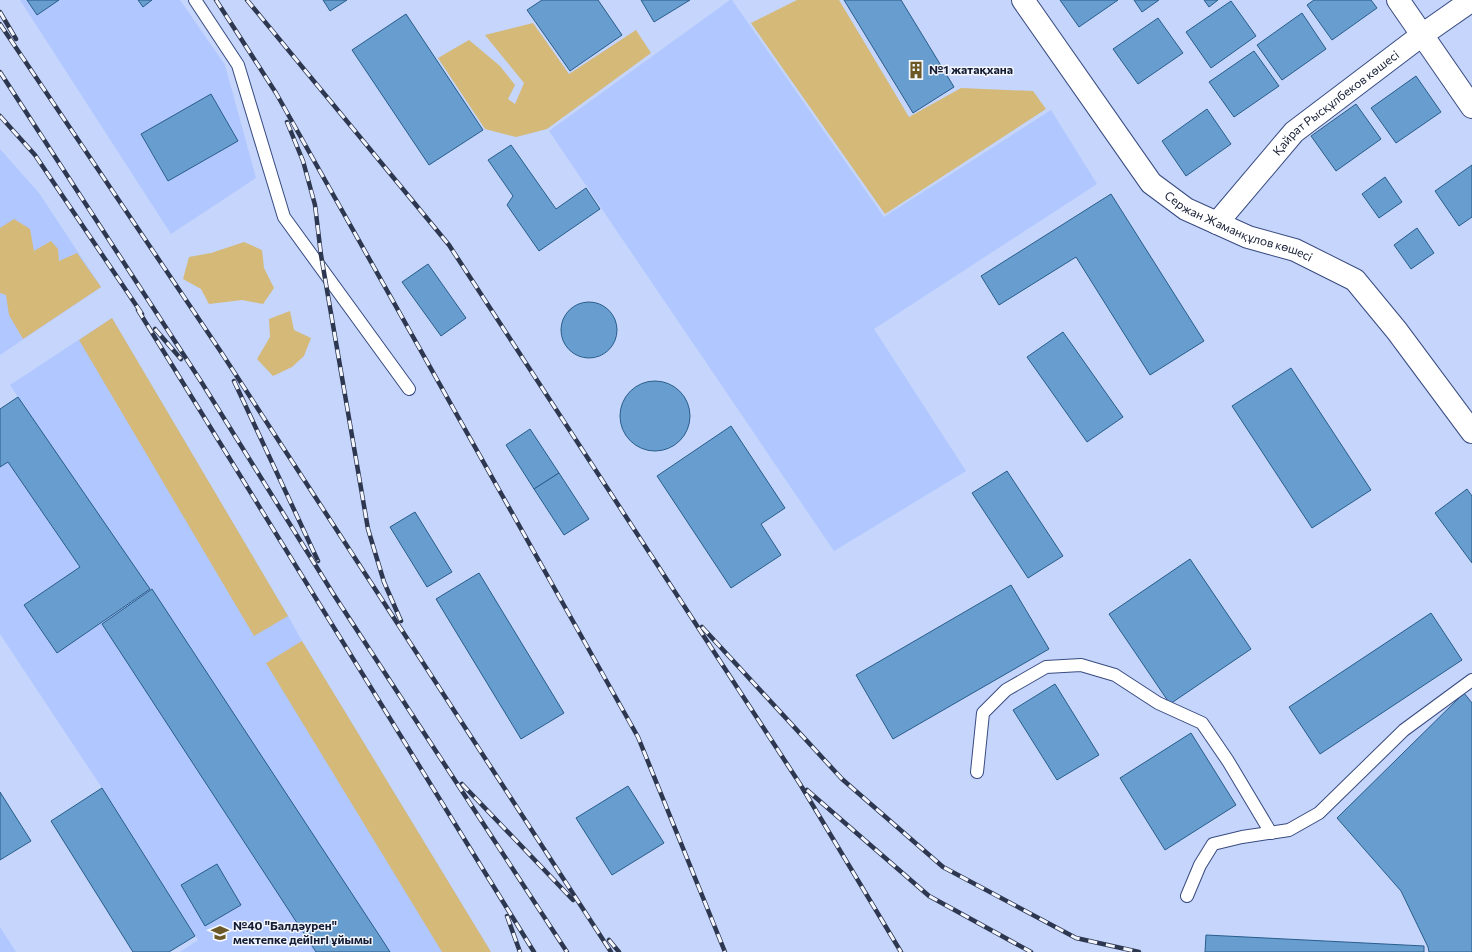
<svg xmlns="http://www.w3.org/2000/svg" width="1472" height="952" viewBox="0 0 1472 952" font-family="Commissioner,sans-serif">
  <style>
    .built { fill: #b1c7ff }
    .green { fill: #d4b978 }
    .building { fill: #689dcf; stroke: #285d8b }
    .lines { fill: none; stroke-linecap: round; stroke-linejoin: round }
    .lane-casing { stroke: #384b81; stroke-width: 14 }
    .street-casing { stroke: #384b81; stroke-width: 24 }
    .lane { stroke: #fff; stroke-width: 12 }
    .street { stroke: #fff; stroke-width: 22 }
    .rail-casing { stroke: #2e3750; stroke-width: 4.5 }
    .rail { stroke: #f3f6fd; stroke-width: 3; stroke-dasharray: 9; stroke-linecap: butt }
    .labels { text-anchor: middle; stroke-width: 3; stroke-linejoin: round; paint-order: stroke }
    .poi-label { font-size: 12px; font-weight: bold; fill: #151d34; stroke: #f3f6fd; text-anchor: start }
    .street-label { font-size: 12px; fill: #151d34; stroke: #f3f6fd }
  </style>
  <rect width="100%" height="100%" fill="#c5d5fb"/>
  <g class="built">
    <path d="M20 0H180L225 65 256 178 171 234Z"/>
    <path d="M730 0H732L884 217 1051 110 1097 184 874 329 966 471 834 551 549 131Z"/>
    <path d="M0 149 39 193 101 287 0 355Z"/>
    <path d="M112 318 288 616 302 641 491 952H180L198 940 102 788 0 634V409L18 397 10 385Z"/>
    <path d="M0 927 16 952H0Z"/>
  </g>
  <g class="green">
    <path d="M797 0H839L909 117 961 88 1033 91 1046 109 885 214 751 23Z"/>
    <path d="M533 23 569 74 636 30 651 53 547 129 516 137 485 129 438 58 469 40 500 66 515 85 508 99 515 104 524 83 485 35Z"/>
    <path d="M14 219 30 229 34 251 51 241 58 249 59 261 77 253 101 287 23 339 9 315 6 295 0 293V228Z"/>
    <path d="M244 242 262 250 264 268 274 288 263 304 242 300 209 304 201 289 183 279 189 257 211 253Z"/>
    <path d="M290 311 294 330 311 338 304 356 292 367 273 376 257 359 270 337 269 319Z"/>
    <path d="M112 318 288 616 254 636 79 340Z"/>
    <path d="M302 641 491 952H442L266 663Z"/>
  </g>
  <g class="building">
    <path d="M27 0H59L37 15Z"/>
    <path d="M138 0H152L143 7Z"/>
    <path d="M323 0H347L330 11Z"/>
    <path d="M542 0H598L622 35 570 71 527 10Z"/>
    <path d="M641 0H690L654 22Z"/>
    <path d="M844 0H901L954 87 913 113Z"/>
    <path d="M1060 0H1118L1079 27Z"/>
    <path d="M1134 0H1159L1142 12Z"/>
    <path d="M1204 0H1218L1209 7Z"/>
    <path d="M1314 0H1371L1377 8 1332 40 1307 5Z"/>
    <path d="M1231 1 1256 36 1211 68 1186 32Z"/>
    <path d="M1302 13 1326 49 1282 80 1257 45Z"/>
    <path d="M406 14 483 130 429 165 352 50Z"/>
    <path d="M1158 18 1183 53 1138 84 1113 49Z"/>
    <path d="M1254 51 1279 86 1234 117 1209 82Z"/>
    <path d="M1416 76 1441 112 1396 143 1371 108Z"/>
    <path d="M211 94 238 141 168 181 141 134Z"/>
    <path d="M1356 104 1381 139 1336 171 1311 136Z"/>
    <path d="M1207 109 1231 144 1186 176 1162 141Z"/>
    <path d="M511 145 556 209 586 188 600 209 539 251 507 205 513 196 488 160Z"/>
    <path d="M1472 165V217L1459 226 1435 191Z"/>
    <path d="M1385 177 1402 202 1379 218 1362 194Z"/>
    <path d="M1111 194 1204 341 1150 375 1076 257 999 305 981 276Z"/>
    <path d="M1417 228 1434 253 1411 269 1394 245Z"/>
    <path d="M428 264 466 318 441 336 402 282Z"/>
    <circle cx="589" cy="330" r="28"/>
    <path d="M1063 332 1123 417 1087 442 1027 357Z"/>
    <path d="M1291 368 1371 490 1312 528 1232 406Z"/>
    <circle cx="655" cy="416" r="35"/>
    <path d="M18 397 150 589 57 653 24 605 80 567 8 462 0 467V409Z"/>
    <path d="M731 426 785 508 761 524 781 555 731 588 657 476Z"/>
    <path d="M530 429 559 473 534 489 506 445Z"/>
    <path d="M1007 471 1063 556 1028 578 972 493Z"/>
    <path d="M559 473 589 519 564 535 534 489Z"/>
    <path d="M1467 489 1472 496V563L1435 513Z"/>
    <path d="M415 512 452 572 427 587 390 527Z"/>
    <path d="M1190 559 1251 649 1170 704 1109 614Z"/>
    <path d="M479 573 564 713 521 739 436 599Z"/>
    <path d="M1011 585 1049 649 893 739 856 675Z"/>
    <path d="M152 589 381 938 390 952H316L102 624Z"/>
    <path d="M1431 613 1462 660 1320 754 1289 707Z"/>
    <path d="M1055 684 1099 755 1057 780 1013 710Z"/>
    <path d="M1464 693 1472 703V952H1429L1428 947 1401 891 1337 818Z"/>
    <path d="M1191 733 1236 805 1165 850 1120 778Z"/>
    <path d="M628 786 664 843 612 875 576 818Z"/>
    <path d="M102 788 195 936 169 952H133L51 821Z"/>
    <path d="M0 792 31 841 0 860Z"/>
    <path d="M217 864 241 905 205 926 181 885Z"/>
    <path d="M1206 935 1424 946V952H1205Z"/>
  </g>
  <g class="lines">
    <g class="lane-casing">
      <g id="lane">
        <path d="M195 0 238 65 284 217 409 389"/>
        <path d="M977 772 983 713 1006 690 1046 667 1081 665 1115 675 1158 703 1202 723 1228 761 1271 833"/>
        <path d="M1187 896 1200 865 1213 844 1242 837 1289 830 1319 813 1404 730 1472 680"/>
      </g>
    </g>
    <g class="street-casing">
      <g id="street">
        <path id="s1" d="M1023 0 1151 183 1186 209 1248 237 1295 250 1355 280 1397 331 1472 432"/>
        <path d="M1398 0 1472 107"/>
        <path id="s2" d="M1217 223 1294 132 1422 35 1472 0"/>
      </g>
    </g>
    <use href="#lane" class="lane"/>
    <use href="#street" class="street"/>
    <g class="rail-casing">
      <g id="rail">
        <path d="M216 0 276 93 638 737 725 952"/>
        <path d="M247 0 449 245 800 784 901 952"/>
        <path d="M0 12 16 39"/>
        <path d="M0 24 221 352 611 952"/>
        <path d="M0 72 202 383 334 595 567 952"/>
        <path d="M0 116 35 155 142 314"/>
        <path d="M287 122 303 161 315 205 321 255 368 529 384 582 401 621"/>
        <path d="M138 310 534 952"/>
        <path d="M155 329 181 359"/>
        <path d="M234 381 318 561"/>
        <path d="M702 627 842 779 943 867 1076 938 1139 952"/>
        <path d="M462 784 573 900"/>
        <path d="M807 790 929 896 1031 952"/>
        <path d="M507 916 520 952"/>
        <path d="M609 940 619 952"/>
      </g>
    </g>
    <use href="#rail" class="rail"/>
  </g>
  <defs>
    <g id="building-bare" transform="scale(1.38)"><path d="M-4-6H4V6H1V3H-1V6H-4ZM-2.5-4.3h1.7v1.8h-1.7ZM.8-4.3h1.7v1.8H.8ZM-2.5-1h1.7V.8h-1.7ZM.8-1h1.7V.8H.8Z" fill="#6c5827" stroke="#f3f6fd" stroke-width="2.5" paint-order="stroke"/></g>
    <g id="school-bare" transform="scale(1.38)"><path d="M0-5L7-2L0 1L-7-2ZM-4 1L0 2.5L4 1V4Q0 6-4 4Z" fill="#6c5827" stroke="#f3f6fd" stroke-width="2.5" paint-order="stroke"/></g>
  </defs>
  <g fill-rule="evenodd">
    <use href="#building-bare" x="916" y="70"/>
    <use href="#school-bare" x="220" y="933"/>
  </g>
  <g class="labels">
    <g class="poi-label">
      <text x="929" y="74">№1 жатақхана</text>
      <text x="233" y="930">№40 "Балдәурен"<tspan x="233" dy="14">мектепке дейінгі ұйымы</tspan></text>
    </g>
    <g class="street-label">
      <text dy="4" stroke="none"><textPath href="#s2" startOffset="170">Қайрат Рысқұлбеков көшесі</textPath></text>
      <text dy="4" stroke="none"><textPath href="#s1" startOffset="322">Сержан Жаманқұлов көшесі</textPath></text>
    </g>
  </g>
</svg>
